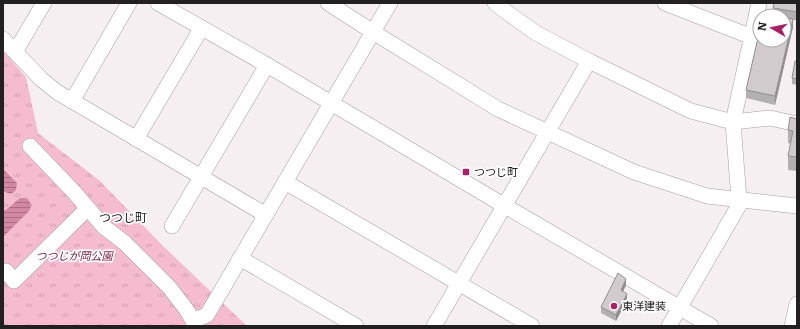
<svg xmlns="http://www.w3.org/2000/svg" width="800" height="329" viewBox="0 0 800 329" font-family="Literata,'Noto Sans JP',serif">
  <style>
    .park { fill: url(#park-tufts) }
    .water { fill: url(#water-rules) }
    .lines { fill: none; stroke-linecap: round; stroke-linejoin: round }
    .minor-casing { stroke: #a69fa1; stroke-width: 16 }
    .minor { stroke: #fff; stroke-width: 15 }
    .wall { fill: #b4afb0 }
    .shaded-wall { fill: #928e90 }
    .building { fill: #d1cbcd; stroke: #928e90 }
    .poi-dot { fill: #a92064; stroke: #fff; stroke-width: 1.5 }
    .labels { text-anchor: middle; stroke-width: 3.5; stroke-linejoin: round; paint-order: stroke }
    .poi-label { font-size: 11px; fill: #232021; stroke: #fff; text-anchor: start }
    .park-label { font-size: 11px; font-style: italic; fill: #7b234b; stroke: #fff }
    .neighbourhood-label { font-size: 12px; fill: #232021; stroke: #fff }
  </style>
  <defs>
    <pattern id="park-tufts" width="24" height="20" patternUnits="userSpaceOnUse"><rect width="24" height="20" fill="#f5bbcf"/><path d="M3 7l-1-3M5 7V3M7 7l1-3M15 17l-1-3M17 17v-4M19 17l1-3" fill="none" stroke="#d2a0b1"/></pattern>
    <pattern id="water-rules" width="6" height="5" patternUnits="userSpaceOnUse"><rect width="6" height="5" fill="#d287a2"/><path d="M0 2.5h6" fill="none" stroke="#aa6e84"/></pattern>
  </defs>
  <rect width="100%" height="100%" fill="#f5eff1"/>
  <path class="park" d="M3 51 26 77 38 133 100 181 161 244 247 326H3Z"/>
  <g class="water">
    <path d="M3 169 17 183 16 190 11 194 3 191Z"/>
    <path d="M20 198H27L31 204 30 210 3 237V210H6Z"/>
  </g>
  <g class="lines">
    <g class="minor-casing">
      <g id="minor">
        <path d="M158 3 267 65 505 206 711 326"/>
        <path d="M328 3 373 32 498 109 634 172 707 196 797 206"/>
        <path d="M495 3 509 14 536 33 589 61 691 111 733 122 770 118 797 124"/>
        <path d="M665 3 752 37"/>
        <path d="M3 39 41 79 57 92 266 215"/>
        <path d="M15 52 44 3"/>
        <path d="M72 101 129 3"/>
        <path d="M136 139 201 29"/>
        <path d="M30 146 74 192 104 227 125 243 169 287 186 309 196 326"/>
        <path d="M285 182 532 326"/>
        <path d="M739 200 733 122 759 3"/>
        <path d="M172 226 267 65"/>
        <path d="M240 258 356 326"/>
        <path d="M3 274 6 271 14 281 88 208"/>
        <path d="M194 320 207 315 390 3"/>
        <path d="M434 326 589 61"/>
        <path d="M669 326 742 200"/>
        <path d="M792 326 797 304"/>
      </g>
    </g>
    <use href="#minor" class="minor"/>
  </g>
  <g class="wall">
    <path d="M797 3V20H793V27L775 105 746 98V90L784 40V16H763L773 14V8Z"/>
    <path d="M797 61V85L792 84V78Z"/>
    <path d="M797 119V171L788 170V156L791 144 788 143V130Z"/>
    <path d="M626 285 623 291 627 300 616 321 601 313V307Z"/>
  </g>
  <g class="shaded-wall">
    <path d="M793 19V27L775 105V96Z"/>
    <path d="M626 279V285L621 296V290Z"/>
    <path d="M627 294V300L616 321V315Z"/>
  </g>
  <g class="building">
    <path d="M774 3H797V12L773 8Z"/>
    <path d="M764 12 780 16H763Z"/>
    <path d="M784 17 793 19 775 96 746 90 760 29V40H784Z"/>
    <path d="M795 61H797V79L792 78Z"/>
    <path d="M790 117 797 119V157L788 156 793 131 788 130Z"/>
    <path d="M618 273 626 279 621 290 627 294 616 315 601 307Z"/>
  </g>
  <g class="poi-dot">
    <rect x="462" y="168" width="8" height="8" rx="2"/>
    <circle cx="614" cy="306" r="4"/>
  </g>
  <g class="labels">
    <g class="poi-label">
      <text x="474" y="176">つつじ町</text>
      <text x="622" y="310">東洋建装</text>
    </g>
    <g class="park-label">
      <text x="74" y="260">つつじが岡公園</text>
    </g>
    <g class="neighbourhood-label">
      <text x="123" y="222">つつじ町</text>
    </g>
  </g>
  <rect width="800" height="329" fill="none" stroke="#232021" stroke-width="8"/>
  <g transform="translate(772 28) rotate(279)"><circle r="19" fill="#ffffff" stroke="#a7a6a6"/>
  <path d="M0-3L7 15L0 10L-7 15Z" fill="#a92064"/>
  <text y="-6" font-size="11" font-weight="bold" text-anchor="middle" fill="#232021">N</text>
  </g>
</svg>
